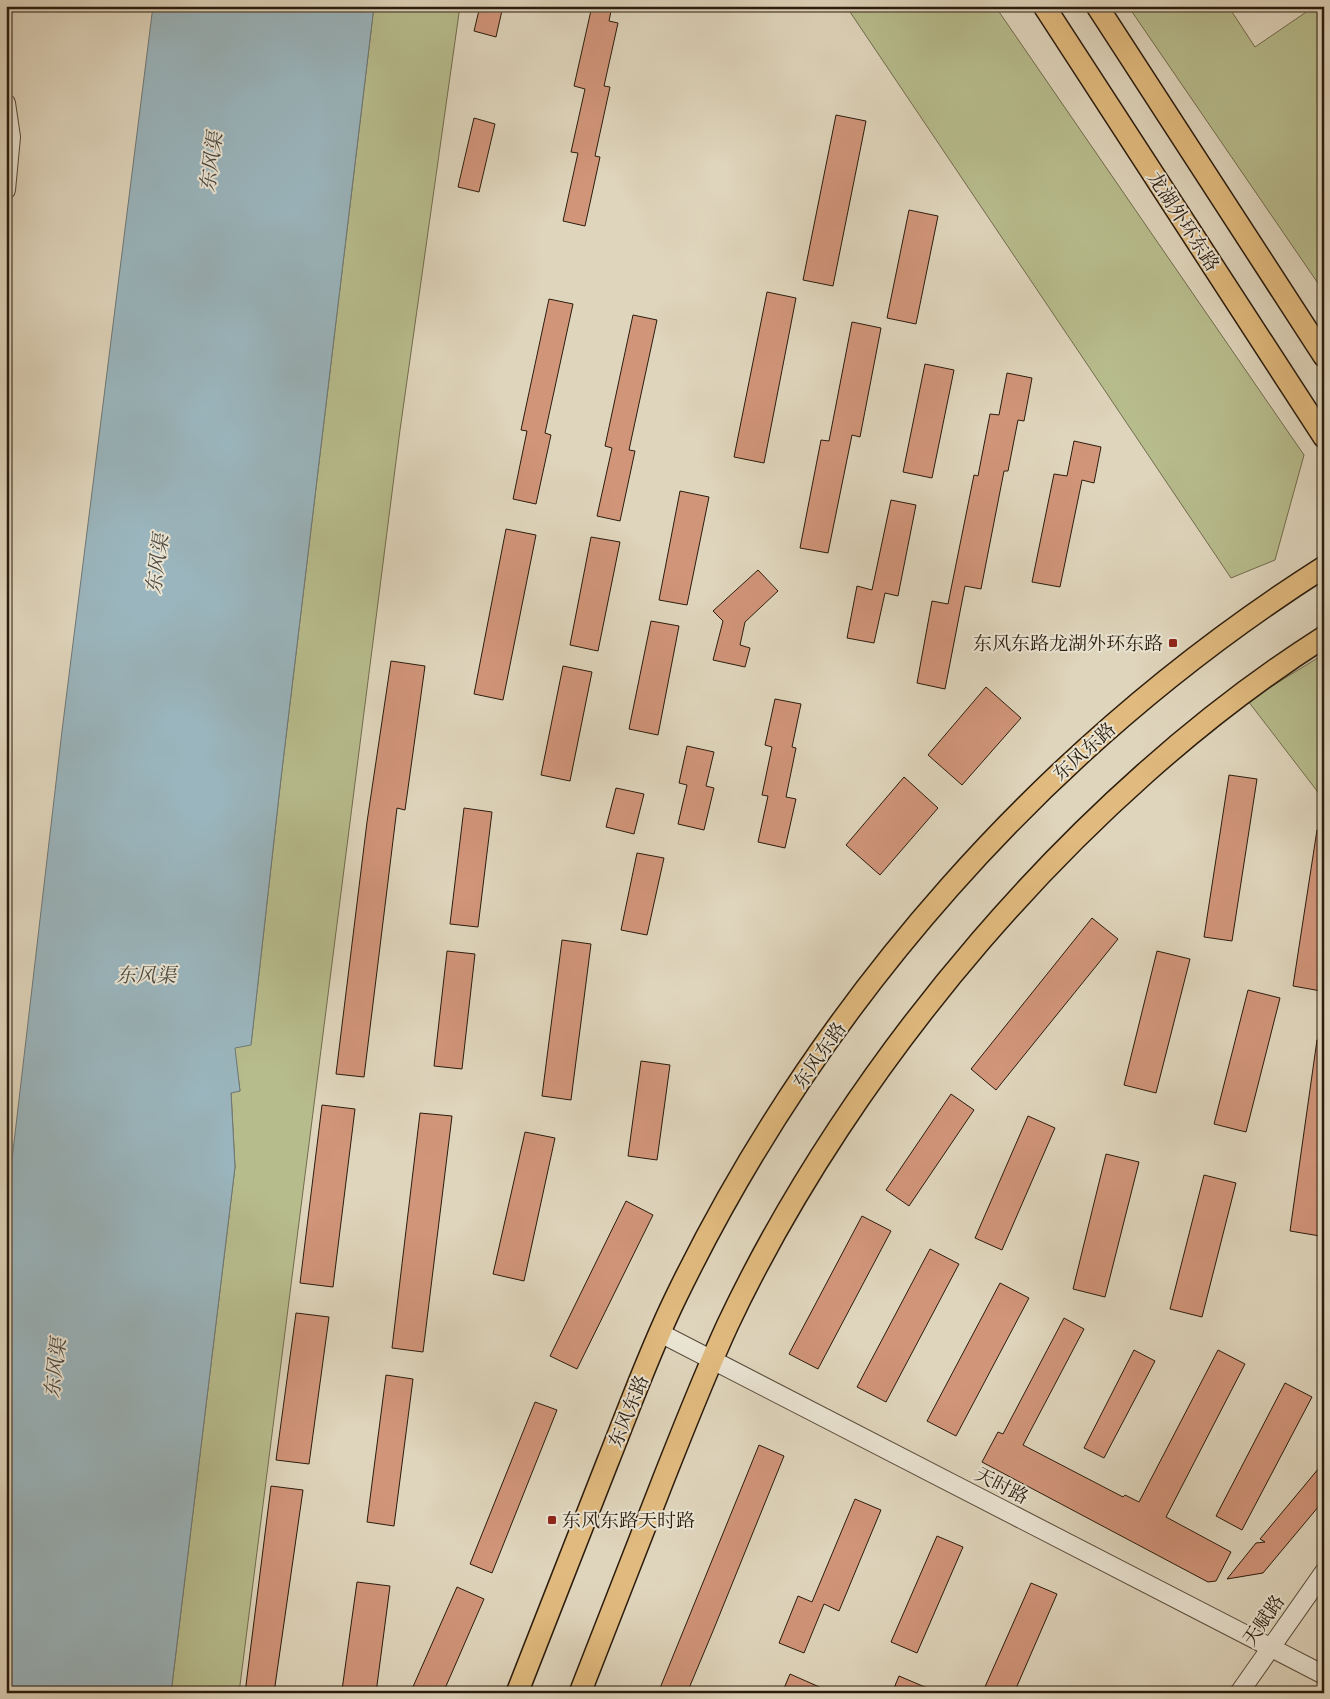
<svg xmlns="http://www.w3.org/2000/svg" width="1330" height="1699" viewBox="0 0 1330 1699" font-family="'EB Garamond','Noto Serif SC',serif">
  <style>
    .green { fill: #b7bc8d; stroke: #716c4d }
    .water { fill: #9ab5bd; stroke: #6e7877 }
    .building { fill: #d1957a; stroke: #2b1c0d }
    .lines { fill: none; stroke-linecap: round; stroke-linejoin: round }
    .minor-casing { stroke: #584a39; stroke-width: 20 }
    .major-casing { stroke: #2b1c0d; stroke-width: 24 }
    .minor { stroke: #eae4d3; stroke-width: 18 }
    .major { stroke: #e0ba7e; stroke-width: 21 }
    .poi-dot { fill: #8f2418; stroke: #eae4d3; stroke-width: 2 }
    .labels { text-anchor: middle; stroke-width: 4; stroke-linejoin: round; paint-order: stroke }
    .street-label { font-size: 19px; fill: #2b1c0d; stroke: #eae4d3 }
    .poi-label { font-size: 19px; fill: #2b1c0d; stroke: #eae4d3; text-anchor: end }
    .water-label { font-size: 20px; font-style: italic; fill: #4c4a42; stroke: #eae4d3 }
  </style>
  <rect width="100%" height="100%" fill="#dfd5bc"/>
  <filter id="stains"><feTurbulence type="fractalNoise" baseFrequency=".004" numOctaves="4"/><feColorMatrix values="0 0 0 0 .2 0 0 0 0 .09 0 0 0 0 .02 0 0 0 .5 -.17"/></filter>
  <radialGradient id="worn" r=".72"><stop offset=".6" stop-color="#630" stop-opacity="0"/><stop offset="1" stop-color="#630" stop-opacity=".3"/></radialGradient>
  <g class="green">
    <path d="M374 6H460L400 430 239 1693H171L235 1167 231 1092 240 1091 234 1047 251 1044 281 778Z"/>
    <path d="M846 6H995L1304 455 1275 560 1231 578Z"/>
    <path d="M1128 6H1228L1255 47 1315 6H1324V292Z"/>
    <path d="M1324 654V800L1248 701Z"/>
  </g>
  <path class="water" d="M153 6H374L281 778 251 1045 235 1048 240 1091 231 1093 235 1167 171 1693H6V1211L62 731Z"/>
  <g class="building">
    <path d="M480 6H503L496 37 474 31Z"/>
    <path d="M592 6H612L609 21 618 23 604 86 610 87 595 156 600 157 585 226 563 221 578 153 571 152 585 89 574 86Z"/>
    <path d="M836 115 866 121 833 286 803 280Z"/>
    <path d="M474 118 495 124 479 192 458 187Z"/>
    <path d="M909 210 938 216 916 324 887 318Z"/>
    <path d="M767 292 796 298 764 463 734 457Z"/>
    <path d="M549 299 573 304 545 433 551 435 536 504 513 499 527 431 521 430Z"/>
    <path d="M633 315 657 320 629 450 635 451 620 521 597 516 612 448 605 446Z"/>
    <path d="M852 322 881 328 860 437 852 435 828 553 800 548 821 440 829 441Z"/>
    <path d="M925 364 954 370 932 478 903 472Z"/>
    <path d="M1007 373 1032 378 1024 421 1018 420 1008 471H1004L981 589 965 586 945 689 917 683 932 601 948 604 974 475 978 476 990 414 999 415Z"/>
    <path d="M1074 441 1101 447 1094 483 1082 480 1060 587 1032 582 1054 474 1067 476Z"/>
    <path d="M680 491 709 497 687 605 659 600Z"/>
    <path d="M891 500 916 505 898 596 885 593 874 643 847 638 857 586 872 590Z"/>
    <path d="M506 529 536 535 503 700 474 694Z"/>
    <path d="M591 537 620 542 598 651 570 645Z"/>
    <path d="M758 570 778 591 745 622 740 645 750 648 745 667 713 660 723 621 713 611Z"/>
    <path d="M651 621 679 626 658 735 629 729Z"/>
    <path d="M391 661 425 666 405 810 397 808 364 1077 336 1074 367 822Z"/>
    <path d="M563 666 592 672 570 781 541 775Z"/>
    <path d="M986 687 1021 718 962 785 928 755Z"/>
    <path d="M775 699 801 704 792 747 796 748 786 797 796 799 785 848 758 842 768 796 762 795 772 747 765 745Z"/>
    <path d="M687 746 714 752 706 786 714 788 704 830 678 824 687 785 679 783Z"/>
    <path d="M1229 775 1257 779 1232 941 1204 937Z"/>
    <path d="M904 777 938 808 880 875 846 845Z"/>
    <path d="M616 788 644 794 634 834 606 827Z"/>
    <path d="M464 808 492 812 478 927 450 924Z"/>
    <path d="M1317 830 1324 831V971L1321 991 1293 986Z"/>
    <path d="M637 853 664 858 647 935 621 930Z"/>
    <path d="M1092 918 1118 939 996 1090 971 1069Z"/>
    <path d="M562 940 591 944 571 1100 542 1096Z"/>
    <path d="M447 951 475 954 462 1069 434 1066Z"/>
    <path d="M1157 951 1190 959 1156 1093 1124 1085Z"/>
    <path d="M1248 990 1280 998 1246 1132 1214 1124Z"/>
    <path d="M1317 1040H1324V1210L1320 1236 1290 1231Z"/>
    <path d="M641 1061 670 1065 657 1160 628 1156Z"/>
    <path d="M951 1094 974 1110 909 1206 886 1190Z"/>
    <path d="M322 1105 355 1109 333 1287 300 1283Z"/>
    <path d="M420 1113 452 1116 423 1352 392 1348Z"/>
    <path d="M1028 1116 1055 1128 1002 1250 975 1238Z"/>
    <path d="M525 1132 555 1138 524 1281 493 1274Z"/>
    <path d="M1106 1154 1139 1162 1105 1297 1073 1289Z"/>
    <path d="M1204 1175 1236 1183 1202 1317 1170 1309Z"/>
    <path d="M626 1201 653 1215 577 1369 550 1356Z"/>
    <path d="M862 1216 891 1231 818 1369 789 1354Z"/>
    <path d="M930 1249 959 1264 886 1402 857 1387Z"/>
    <path d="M1000 1283 1029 1298 956 1436 927 1421Z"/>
    <path d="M296 1313 329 1317 309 1464 276 1460Z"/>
    <path d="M1064 1318 1084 1329 1023 1445 1123 1497 1125 1495 1139 1502 1218 1350 1245 1364 1166 1517 1231 1552 1216 1581 1208 1582 982 1462 998 1432 1003 1434Z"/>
    <path d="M1134 1350 1155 1361 1104 1458 1084 1448Z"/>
    <path d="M386 1375 413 1379 394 1526 367 1522Z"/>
    <path d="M1285 1383 1312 1397 1242 1530 1216 1516Z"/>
    <path d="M535 1402 557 1410 492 1573 470 1564Z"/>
    <path d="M759 1445 784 1456 713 1631 687 1693H658Z"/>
    <path d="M1324 1462V1500L1263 1573 1227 1579 1256 1543 1265 1542 1260 1539Z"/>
    <path d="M271 1486 303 1490 274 1693H245Z"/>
    <path d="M855 1499 881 1510 839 1611 824 1604 804 1653 779 1643 798 1596 812 1602Z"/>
    <path d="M937 1536 963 1547 917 1653 891 1642Z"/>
    <path d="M357 1582 390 1586 376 1693 342 1690Z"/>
    <path d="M1031 1583 1057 1594 1014 1693H993L984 1689Z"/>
    <path d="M457 1587 484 1599 443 1693H421L412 1689Z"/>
    <path d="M790 1674 833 1693H782Z"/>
    <path d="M899 1676 939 1693H892Z"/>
  </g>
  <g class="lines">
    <g class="minor-casing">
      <g id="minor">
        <path d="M6 103 11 137 6 190"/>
        <path d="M660 1333 1324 1675"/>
        <path d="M1239 1693 1324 1572"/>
      </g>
    </g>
    <g class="major-casing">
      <g id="major">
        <path d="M1044 6 1324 437"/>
        <path d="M1097 6 1324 356"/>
        <path d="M517 1693C547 1616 578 1538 608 1461 630 1406 650 1350 676 1297 820 1000 1046 744 1324 567"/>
        <path d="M580 1693C607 1623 635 1553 662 1483 683 1430 704 1376 728 1324 852 1062 1079 793 1324 637"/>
      </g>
    </g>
    <use href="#minor" class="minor"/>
    <use href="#major" class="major"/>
  </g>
  <g class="poi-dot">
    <rect x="1168" y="638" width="10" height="10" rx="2.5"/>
    <rect x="547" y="1515" width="10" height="10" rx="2.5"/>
  </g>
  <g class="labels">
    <g class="street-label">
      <text transform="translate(1184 221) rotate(57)" y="7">龙湖外环东路</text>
      <text transform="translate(1084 751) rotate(-42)" y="7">东风东路</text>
      <text transform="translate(819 1055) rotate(-55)" y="7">东风东路</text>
      <text transform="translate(628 1411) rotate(-68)" y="7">东风东路</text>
      <text transform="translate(1002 1485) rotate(27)" y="7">天时路</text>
      <text transform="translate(1263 1620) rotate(-55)" y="7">天赋路</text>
    </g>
    <g class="poi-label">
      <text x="1163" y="650">东风东路龙湖外环东路</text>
      <text x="562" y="1527" text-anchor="start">东风东路天时路</text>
    </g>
    <g class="water-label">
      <text transform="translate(211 162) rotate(-82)" y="7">东风渠</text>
      <text transform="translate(157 564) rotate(-82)" y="7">东风渠</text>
      <text x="146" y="982">东风渠</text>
      <text transform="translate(55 1368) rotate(-83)" y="7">东风渠</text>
    </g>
  </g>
  <rect width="1330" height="1699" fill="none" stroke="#dfd5bc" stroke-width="25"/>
  <rect x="8" y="8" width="1315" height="1684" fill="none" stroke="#2b1c0d" stroke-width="2.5"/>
  <rect x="12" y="12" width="1305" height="1674" fill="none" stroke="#2b1c0d"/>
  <rect width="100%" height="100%" filter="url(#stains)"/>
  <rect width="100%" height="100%" fill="url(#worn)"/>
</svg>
